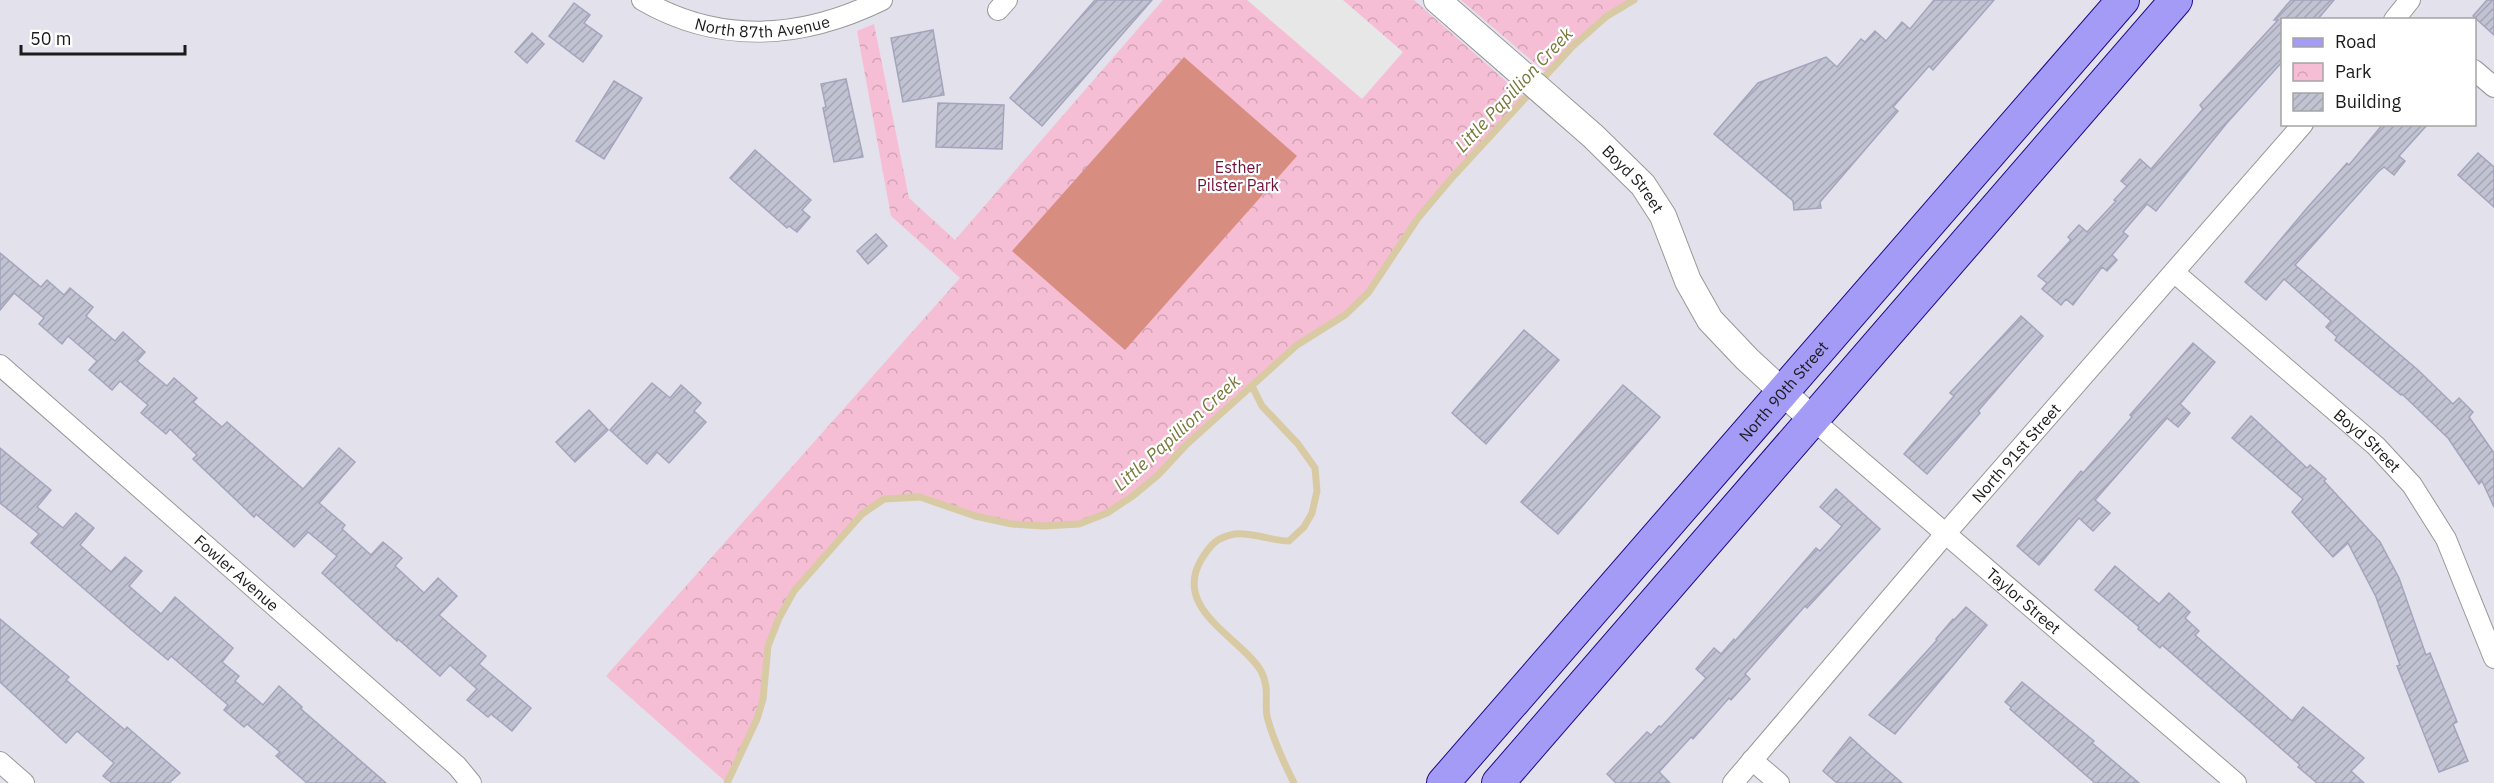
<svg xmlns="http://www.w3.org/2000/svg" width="2494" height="783" viewBox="0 0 2494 783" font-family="'IBM Plex Sans',sans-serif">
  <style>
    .park { fill: url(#park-crowns) }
    .pitch { fill: #d88d81 }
    .parking { fill: #e7e7e7 }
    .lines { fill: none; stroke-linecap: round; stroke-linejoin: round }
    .stream { stroke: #d8caa3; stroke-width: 7 }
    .building { fill: url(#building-hatch); stroke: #a4a5bd; stroke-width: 1.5 }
    .minor-casing { stroke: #989898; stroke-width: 22 }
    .tertiary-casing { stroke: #989898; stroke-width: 28 }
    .primary-casing { stroke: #20088a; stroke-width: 34 }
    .minor { stroke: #fff; stroke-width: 20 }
    .tertiary { stroke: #fff; stroke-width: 26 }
    .primary { stroke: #a39bf6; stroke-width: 32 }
    .labels { text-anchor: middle; stroke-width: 4.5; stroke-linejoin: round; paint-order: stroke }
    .street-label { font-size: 16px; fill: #1b1b1b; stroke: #fff }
    .park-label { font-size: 16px; fill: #711037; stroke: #fff }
    .water-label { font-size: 18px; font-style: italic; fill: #77783b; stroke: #fff }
  </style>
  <defs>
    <pattern id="park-crowns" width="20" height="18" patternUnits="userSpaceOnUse" patternTransform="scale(1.5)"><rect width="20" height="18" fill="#f6bed4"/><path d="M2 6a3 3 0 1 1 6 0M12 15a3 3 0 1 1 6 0" fill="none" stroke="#d2a3b5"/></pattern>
    <pattern id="building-hatch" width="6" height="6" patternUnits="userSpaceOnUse" patternTransform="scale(1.5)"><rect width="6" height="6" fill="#c1c2d2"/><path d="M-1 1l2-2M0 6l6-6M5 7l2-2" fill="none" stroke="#a5a6b4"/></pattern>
  </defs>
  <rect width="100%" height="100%" fill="#e3e1ec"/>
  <g class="park">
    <path d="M1163 0H1414L1526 99 1418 218 1368 293 1345 315 1297 345 1186 445 1158 475 1134 495 1107 513 1079 524 1043 526 1012 524 975 516 920 497 901 496 883 499 862 514 794 591 779 617 768 646 763 699 757 719 727 783 606 676 960 278 891 216 857 31 874 24 909 198 955 240Z"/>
    <path d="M1461 0H1634C1600 20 1574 44 1549 75Z"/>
  </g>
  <path class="pitch" d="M1184 57 1297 156 1125 350 1012 251Z"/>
  <path class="parking" d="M1247 0H1343L1403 52 1362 99Z"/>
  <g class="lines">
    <g class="stream">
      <path d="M1252 386 1262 406 1298 444 1315 468 1317 491 1312 513 1304 527 1289 541C1272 541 1252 532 1235 534 1217 537 1210 545 1201 560 1172 610 1242 638 1261 671 1271 690 1263 704 1268 720 1274 742 1284 763 1294 783"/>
      <path d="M727 783 757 719 763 699 768 646 779 618 794 591 862 514 884 499 920 497 975 516 1012 524 1043 526 1079 524 1107 513 1134 495 1158 475 1186 445 1297 345 1345 315 1368 293 1418 218 1450 180 1573 46 1607 16 1634 0"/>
    </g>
  </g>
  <g class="building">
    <path d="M1095 0H1152L1042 126 1010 98Z"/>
    <path d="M1934 0H1994L1933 70 1929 66 1893 107 1898 111 1820 202 1821 208 1794 210 1793 201 1714 134 1758 83 1826 57 1837 67 1861 39 1865 42 1875 31 1886 41 1902 22 1910 29Z"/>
    <path d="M2291 0H2334L2317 20H2283V61L2226 124 2156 211 2147 204 2123 232 2128 236 2112 255 2117 260 2107 271 2102 267 2073 305 2066 299 2061 305 2042 289 2047 283 2038 276 2071 240 2068 237 2079 225 2087 232 2116 201 2114 200 2127 186 2121 181 2140 159 2151 169 2203 109 2200 105 2278 20H2274Z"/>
    <path d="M2487 0H2494V35L2473 16Z"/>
    <path d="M574 3 590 15 584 23 602 36 583 62 549 36Z"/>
    <path d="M933 30 944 95 903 102 891 38Z"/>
    <path d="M532 33 544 44 527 63 515 52Z"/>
    <path d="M846 79 863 157 834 162 823 108 826 107 821 84Z"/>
    <path d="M614 81 642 98 604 159 576 141Z"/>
    <path d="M938 103 1004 105 1002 149 936 147Z"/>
    <path d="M2383 124H2428L2399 156 2405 161 2394 175 2384 167 2378 172 2295 265 2418 370 2453 404 2459 398 2473 412 2469 417 2494 453V507L2482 481 2479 484 2448 438 2402 394 2401 395 2335 340 2337 337 2326 327 2331 321 2284 279 2266 300 2245 282 2307 208 2347 163 2349 165Z"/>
    <path d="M755 150 811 200 802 210 810 217 797 232 789 226 787 228 730 178Z"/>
    <path d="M2478 153 2494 167V207L2458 175Z"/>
    <path d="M876 234 887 246 868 264 857 251Z"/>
    <path d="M0 253 41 287 47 280 64 295 70 288 93 307 86 316 115 341 123 332 145 352 137 361 167 386 174 378 197 398 193 402 222 427 227 422 303 489 339 448 355 462 319 503 345 525 342 529 371 555 383 542 402 558 395 566 424 593 438 578 457 596 439 615 486 656 479 664 531 708 512 731 491 714 488 717 467 700 477 689 450 665 440 676 398 639 397 641 322 573 337 556 308 532 294 547 256 514 254 517 193 459 197 455 170 429 166 434 141 413 148 405 120 381 112 390 89 370 97 361 68 336 62 344 39 324 44 318 14 293 0 310Z"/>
    <path d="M2021 316 2043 336 1978 411 1980 413 1927 474 1904 454 1954 396 1950 393Z"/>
    <path d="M1524 330 1559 360 1486 444 1452 413Z"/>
    <path d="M2193 343 2215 362 2180 404 2190 413 2178 427 2167 418 2095 500 2110 513 2093 531 2079 518 2039 565 2017 546 2081 471 2083 473 2132 417 2130 415Z"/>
    <path d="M652 383 670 398 681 385 701 403 694 411 706 422 669 463 657 452 647 464 610 430Z"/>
    <path d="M1623 385 1660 417 1558 534 1521 502Z"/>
    <path d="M589 410 608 430 575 462 556 442Z"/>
    <path d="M2251 416 2307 468 2310 465 2326 479 2324 481 2380 542 2399 578 2426 655 2430 653 2457 722 2453 724 2468 761 2439 772 2397 666 2400 665 2376 597 2348 543 2333 557 2292 512 2303 499 2232 438Z"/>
    <path d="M0 448 51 490 37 507 63 528 76 513 94 528 80 545 111 572 125 557 142 571 129 586 161 614 175 597 233 648 222 662 239 676 235 681 263 705 279 686 302 707 301 709 386 783H307L276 756 280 752 247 724 244 727 224 710 228 705 171 656 168 660 134 632 31 543 39 534 0 503Z"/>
    <path d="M1836 489 1880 529 1807 608 1805 606 1745 674 1750 679 1731 700 1729 698 1693 739 1691 737 1659 772 1670 783H1616L1607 774 1647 732 1651 735 1659 726 1661 727 1706 678 1696 669 1714 648 1721 654 1734 639 1735 641 1816 548 1820 551 1842 526 1820 507Z"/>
    <path d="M2115 566 2159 604 2169 593 2190 612 2185 618 2199 631 2195 635 2292 721 2303 707 2364 758 2351 771 2364 783H2317L2298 767 2300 765 2162 645 2160 648 2138 629 2139 627 2095 590Z"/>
    <path d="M1966 607 1987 625 1895 734 1869 715 1937 640 1936 639 1953 619 1954 620Z"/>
    <path d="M0 619 69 677 66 680 125 730 127 727 180 773 169 783H112L103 776 114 763 77 731 66 743 0 682Z"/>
    <path d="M2022 682 2094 741 2092 743 2139 783H2095L2050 744 2010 709 2011 707 2005 702Z"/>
    <path d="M1850 737 1872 757 1902 783H1837L1823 771Z"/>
  </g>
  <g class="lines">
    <g class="minor-casing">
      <g id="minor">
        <path id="s1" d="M642 0C720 45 802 39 882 0"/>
        <path d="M998 10 1007 0"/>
        <path d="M2394 20 2410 0"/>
        <path d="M2474 70 2494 87"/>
        <path id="s2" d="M2175 273 2376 446 2412 485 2446 539 2494 658"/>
        <path id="s3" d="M0 365 457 766 471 783"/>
        <path id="s4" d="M1812 419 2236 783"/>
        <path d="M1752 760 1779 783"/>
        <path d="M0 762 24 783"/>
        <path id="s5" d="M1733 783 1946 533 2303 124"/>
      </g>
    </g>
    <g class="tertiary-casing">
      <g id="tertiary">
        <path id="s6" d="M1437 0 1593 136 1643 185 1663 216 1688 281 1710 320 1747 359 1812 419"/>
      </g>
    </g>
    <g class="primary-casing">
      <g id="primary">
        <path id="s7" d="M1443 783 2123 0"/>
        <path d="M1498 783 2176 0"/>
      </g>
    </g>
    <use href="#minor" class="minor"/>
    <use href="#tertiary" class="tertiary"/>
    <use href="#primary" class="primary"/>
  </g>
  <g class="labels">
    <g class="street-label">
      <text dy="6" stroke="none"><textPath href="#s1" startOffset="126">North 87th Avenue</textPath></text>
      <text dy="6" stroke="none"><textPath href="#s6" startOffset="266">Boyd Street</textPath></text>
      <text dy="6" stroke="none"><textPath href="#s7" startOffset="519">North 90th Street</textPath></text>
      <text dy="6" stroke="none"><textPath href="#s2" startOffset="255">Boyd Street</textPath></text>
      <text dy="6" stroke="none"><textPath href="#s5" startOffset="435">North 91st Street</textPath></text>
      <text dy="6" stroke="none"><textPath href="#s3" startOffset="315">Fowler Avenue</textPath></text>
      <text dy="6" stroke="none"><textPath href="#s4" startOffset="279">Taylor Street</textPath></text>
    </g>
    <g class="park-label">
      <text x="1238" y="173">Esther<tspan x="1238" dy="18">Pilster Park</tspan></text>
    </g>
    <g class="water-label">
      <text transform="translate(1514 90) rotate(-47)" y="6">Little Papillion Creek</text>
      <text transform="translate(1177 433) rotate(-42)" y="6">Little Papillion Creek</text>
    </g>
  </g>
  <rect x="2281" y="18" width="195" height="108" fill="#ffffff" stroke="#a4a4a4" stroke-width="1.5"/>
  <rect x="2293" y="38" width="30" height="9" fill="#a39bf6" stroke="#a4a4a4" stroke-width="1.5"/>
  <text x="2335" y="48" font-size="18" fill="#1b1b1b">Road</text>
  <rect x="2293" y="63" width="30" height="18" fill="url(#park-crowns)" stroke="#a4a4a4" stroke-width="1.5"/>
  <text x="2335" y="78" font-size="18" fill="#1b1b1b">Park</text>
  <rect x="2293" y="93" width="30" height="18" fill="url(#building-hatch)" stroke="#a4a4a4" stroke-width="1.5"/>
  <text x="2335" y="108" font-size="18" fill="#1b1b1b">Building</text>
  <path d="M21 45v9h164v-9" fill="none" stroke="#1b1b1b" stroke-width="3"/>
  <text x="30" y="45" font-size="18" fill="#1b1b1b" stroke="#ffffff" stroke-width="4.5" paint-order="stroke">50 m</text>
</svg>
